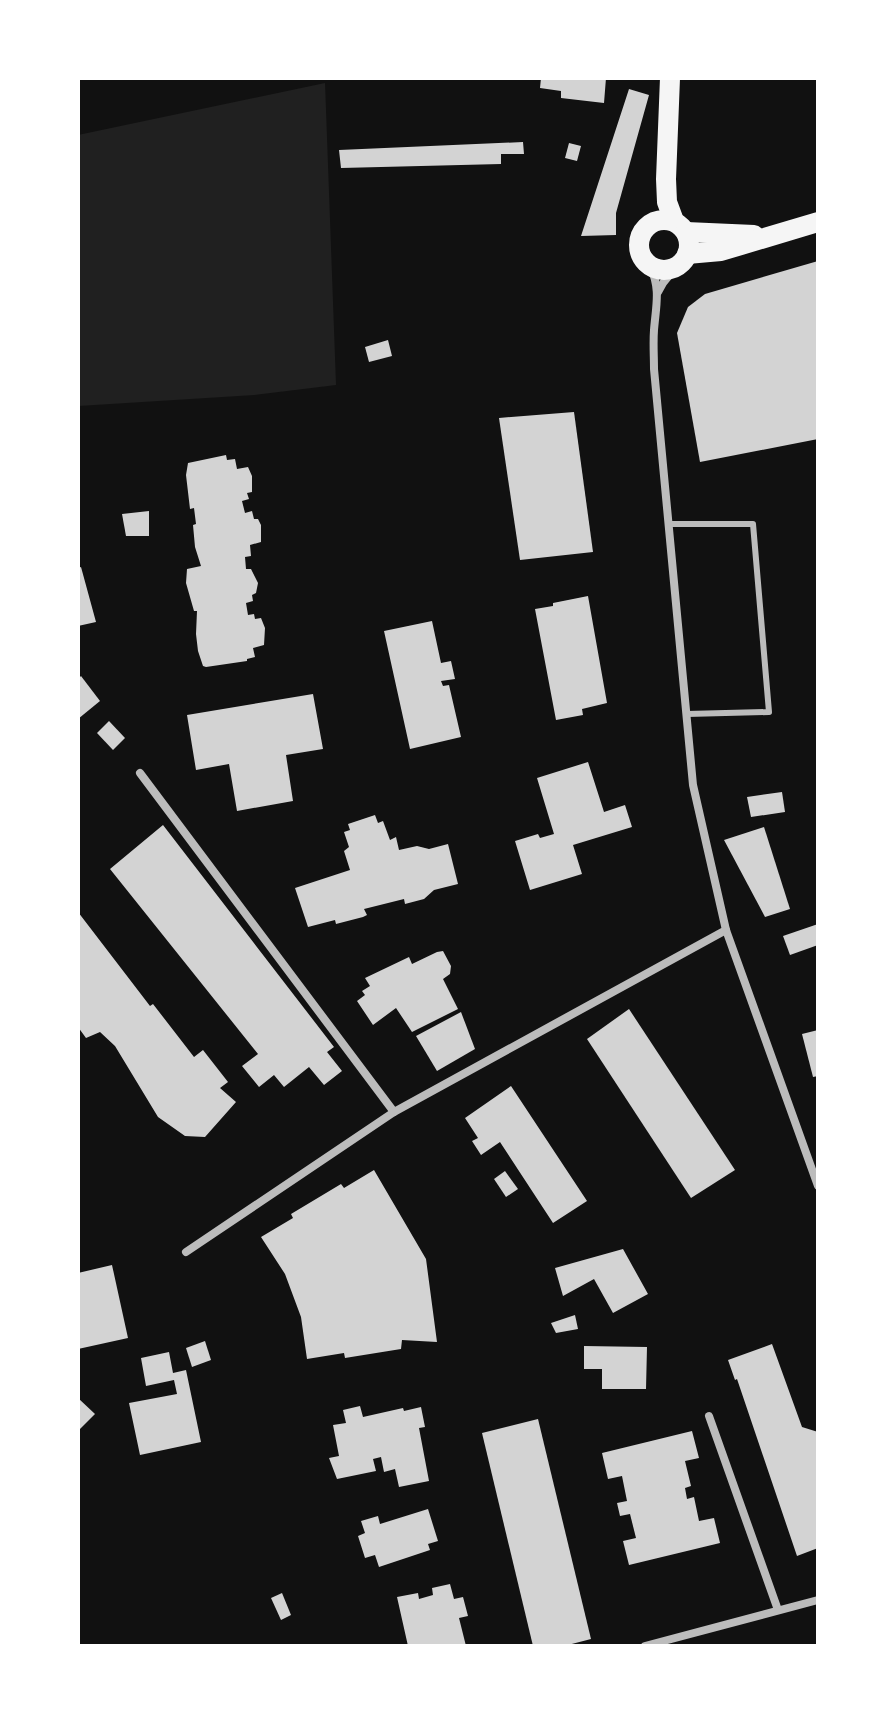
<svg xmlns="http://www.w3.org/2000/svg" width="896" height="1724" viewBox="0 0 896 1724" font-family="'Noto Sans',sans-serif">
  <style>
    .green { fill: #202020 }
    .building { fill: #d3d3d3 }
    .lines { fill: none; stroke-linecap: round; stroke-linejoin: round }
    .service { stroke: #bcbcbc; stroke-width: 6 }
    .minor { stroke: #bcbcbc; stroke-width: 8 }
    .primary { stroke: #f5f5f5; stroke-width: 20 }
  </style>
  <rect width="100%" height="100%" fill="#111"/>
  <path class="green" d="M325 83 336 385 254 395 78 406V135Z"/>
  <g class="building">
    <path d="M541 78H606L604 103 561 98V91L540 88Z"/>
    <path d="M629 89 649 95 616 213V235L581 236Z"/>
    <path d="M523 142 524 154H501V164L341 168 339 150Z"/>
    <path d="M569 143 581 146 577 161 565 158Z"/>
    <path d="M818 261V439L700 462 677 333 688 307 705 294Z"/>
    <path d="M388 340 392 356 369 362 365 347Z"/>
    <path d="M574 412 593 552 520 560 499 418Z"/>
    <path d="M226 455 227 460 235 459 237 469 248 467 252 476V492L247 493 249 499 242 501 245 513 252 511 254 519H258L261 525V542L250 545 251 556 245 557 246 569H251L258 583 256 593 252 595 253 601 246 603 248 615 254 614 255 619 261 618 265 628 264 645 253 648 255 657 247 659V661L206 667 203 666 198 651 196 634 197 611H194L186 583 187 569 201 566 195 547 193 525 196 524 194 508 190 509 186 475 188 463Z"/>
    <path d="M149 511V536H126L122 514Z"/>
    <path d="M81 567 96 622 78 626V568Z"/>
    <path d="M588 596 607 703 582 709 583 715 556 720 535 609 553 606V603Z"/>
    <path d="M432 621 441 663 451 661 455 679 441 681 443 686 449 685 461 737 410 749 384 631Z"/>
    <path d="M81 676 100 701 78 719V679Z"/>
    <path d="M313 694 323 749 286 755 293 801 237 811 229 764 196 770 187 715Z"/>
    <path d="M109 721 125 738 113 750 97 733Z"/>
    <path d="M588 762 604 812 625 805 632 827 573 845 582 874 530 890 515 841 538 834 540 838 554 834 537 778Z"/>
    <path d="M782 792 785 812 751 817 747 797Z"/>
    <path d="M375 815 378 823 383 821 390 840 396 837 399 850 417 846 429 849 448 844 458 884 434 890 424 899 405 904 404 899 364 909 367 915 363 917 336 924 335 920 308 927 295 888 350 870 344 851 349 847 344 832 350 830 348 824Z"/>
    <path d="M163 825 334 1047 327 1052 342 1071 324 1085 309 1067 284 1087 274 1075 259 1087 242 1066 258 1054 110 869Z"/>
    <path d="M764 827 790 909 765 917 724 840Z"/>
    <path d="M78 912 150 1006 153 1004 194 1057 203 1050 228 1082 220 1088 236 1102 205 1137 185 1136 158 1117 115 1046 100 1032 86 1038 78 1027Z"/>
    <path d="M818 924V945L790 955 783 936Z"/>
    <path d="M443 951 451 966 450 974 443 979 458 1009 412 1032 396 1008 373 1025 357 1001 365 995 362 991 370 986 365 978 409 957 412 964 437 952Z"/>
    <path d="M629 1009 735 1170 691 1198 587 1039Z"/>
    <path d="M461 1012 475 1049 437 1071 416 1036Z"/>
    <path d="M818 1030V1076L813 1077 802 1034Z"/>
    <path d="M511 1086 587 1201 553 1223 500 1142 481 1155 472 1141 478 1138 465 1118Z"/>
    <path d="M374 1170 426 1259 437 1342 402 1340 401 1349 345 1358 344 1353 307 1359 301 1317 285 1274 261 1237 293 1218 291 1214 341 1184 344 1188Z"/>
    <path d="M505 1171 518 1189 506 1197 494 1179Z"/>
    <path d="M623 1249 648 1294 613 1313 594 1279 563 1296 555 1268Z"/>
    <path d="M112 1265 128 1338 78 1349V1273Z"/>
    <path d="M575 1315 578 1329 556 1333 551 1323Z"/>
    <path d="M205 1341 211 1360 192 1367 186 1348Z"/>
    <path d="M772 1344 802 1427 818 1432V1548L797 1556 737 1379 735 1380 728 1360Z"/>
    <path d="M584 1346 647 1347 646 1389H602V1369H584Z"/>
    <path d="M169 1352 173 1373 186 1370 201 1442 140 1455 129 1403 177 1394 174 1380 146 1386 141 1358Z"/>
    <path d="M78 1398 95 1414 78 1431Z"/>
    <path d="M360 1406 363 1417 403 1408 404 1411 421 1407 425 1427 419 1428 429 1481 399 1487 395 1469 384 1472 381 1457 373 1459 376 1471 337 1479 329 1458 339 1456 333 1425 346 1423 343 1410Z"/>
    <path d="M538 1419 591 1639 564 1646H533L482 1433Z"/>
    <path d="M692 1431 699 1458 685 1461 691 1486 685 1488 687 1499 694 1497 699 1521 714 1518 720 1543 629 1565 623 1541 636 1538 630 1514 620 1516 617 1503 627 1501 622 1476 608 1479 602 1453Z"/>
    <path d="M428 1509 438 1541 428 1544 430 1550 379 1567 375 1555 365 1558 358 1536 365 1533 361 1521 378 1516 380 1524Z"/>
    <path d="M450 1584 454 1599 463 1597 468 1616 459 1618 466 1646H408L397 1597 418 1593 419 1599 433 1595 432 1588Z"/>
    <path d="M282 1593 291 1615 281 1620 271 1598Z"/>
  </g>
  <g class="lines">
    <path class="service" d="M669 524H753L769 712 687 714"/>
    <g class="minor">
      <path d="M650 266C661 289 656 305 654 330 653 343 654 356 654 369L693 785 726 930 818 1186"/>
      <path d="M658 292 663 283 676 267"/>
      <path d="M140 773 394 1112"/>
      <path d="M186 1252 394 1112 726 930"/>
      <path d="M709 1416 778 1610"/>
      <path d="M645 1646 818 1600"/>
    </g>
    <g class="primary">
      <path d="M670 78 666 179 667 202 674 221"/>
      <circle cx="664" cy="245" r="25"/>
      <path d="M686 232 754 235"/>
      <path d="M687 254 721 251 818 222"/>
    </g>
  </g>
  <rect width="896" height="1724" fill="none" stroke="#ffffff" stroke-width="160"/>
</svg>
